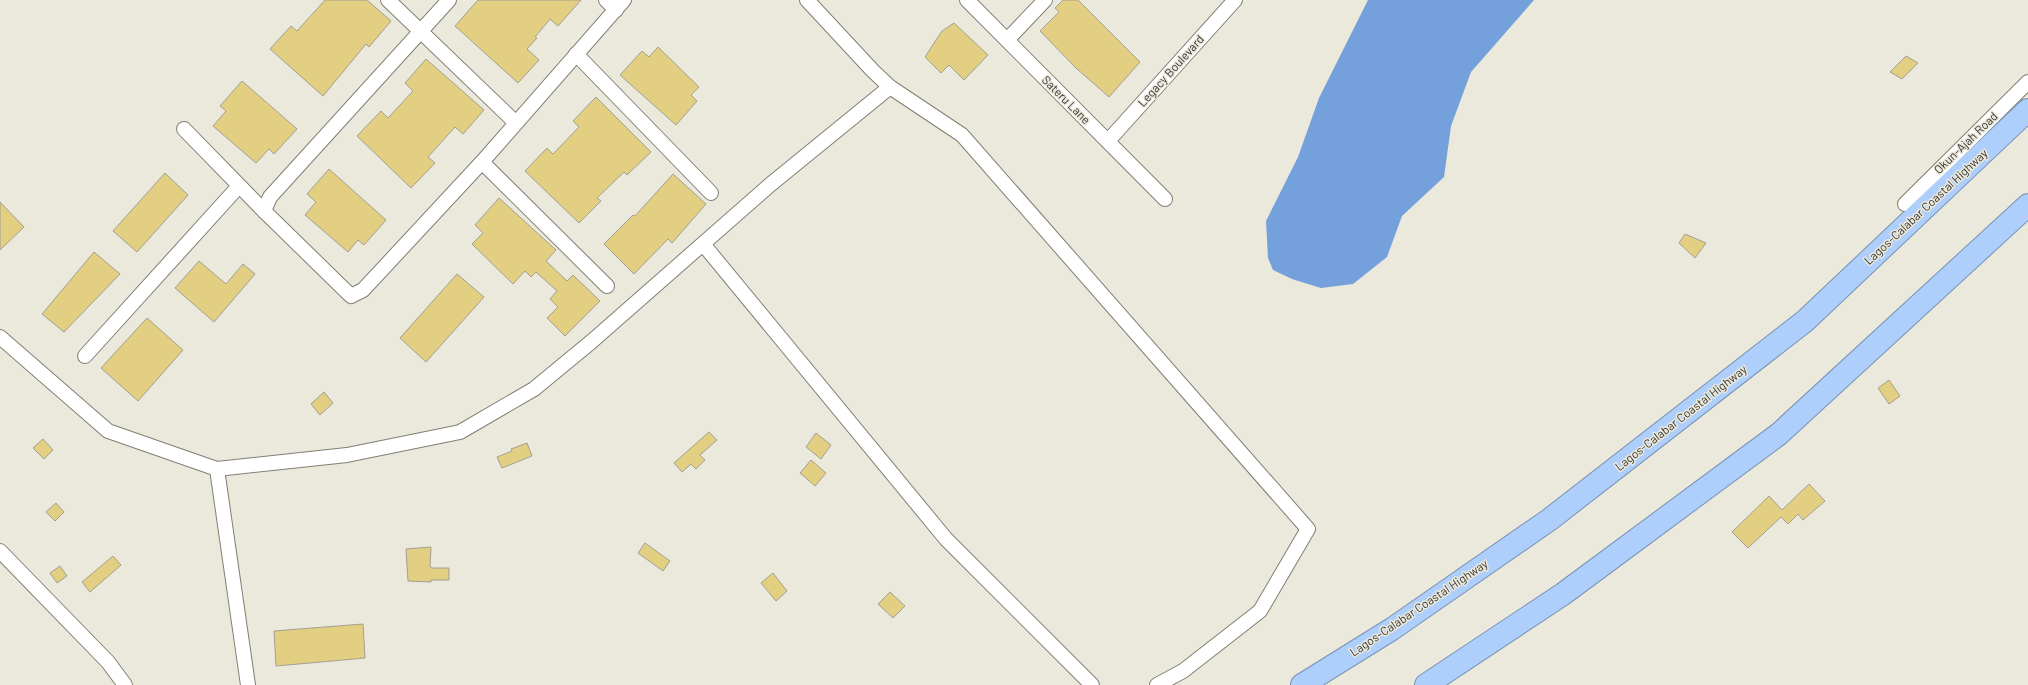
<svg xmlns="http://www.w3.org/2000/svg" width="2028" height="685" viewBox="0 0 2028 685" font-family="Barlow,sans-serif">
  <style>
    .water { fill: #74a0dc }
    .building { fill: #e2cf81; stroke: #a29f94 }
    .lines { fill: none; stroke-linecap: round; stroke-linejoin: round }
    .minor-casing { stroke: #817f74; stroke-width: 16 }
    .trunk-casing { stroke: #7792b5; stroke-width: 24 }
    .minor { stroke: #fff; stroke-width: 14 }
    .trunk { stroke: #aecefb; stroke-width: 22 }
    .labels { text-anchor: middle; stroke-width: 3; stroke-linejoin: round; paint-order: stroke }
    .street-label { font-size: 12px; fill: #393834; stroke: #ebe8dc }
  </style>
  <rect width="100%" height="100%" fill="#ebe8dc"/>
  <path class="water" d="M1368 0H1534L1471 72 1451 126 1444 177 1402 216 1387 257 1353 284 1321 288 1292 279 1273 270 1268 258 1266 221 1298 157 1319 98Z"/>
  <g class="building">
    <path d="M325 0H367L391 21 369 47 366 44 323 96 270 49 291 26 297 31Z"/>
    <path d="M478 0H581L558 26 550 19 535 37 537 38 527 49 539 60 518 83 455 26Z"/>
    <path d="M1063 0H1078L1140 62 1109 97 1076 68 1040 31 1059 12 1055 8Z"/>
    <path d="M954 23 988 55 964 80 949 65 941 73 925 57 942 31Z"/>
    <path d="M658 47 699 87 691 95 697 101 676 125 620 75 642 51 649 57Z"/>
    <path d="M1906 56 1918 63 1902 79 1890 72Z"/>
    <path d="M426 59 484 110 463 134 455 127 428 157 435 163 411 188 357 136 381 111 388 118 413 91 405 83Z"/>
    <path d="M242 81 297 129 274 154 269 149 256 163 213 126 226 111 220 106Z"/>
    <path d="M596 97 651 152 627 175 624 172 597 198 601 201 579 223 525 171 547 148 553 154 579 127 573 121Z"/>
    <path d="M329 169 386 220 364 245 358 240 348 252 305 215 316 202 307 194Z"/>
    <path d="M165 173 188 195 137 252 113 231Z"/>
    <path d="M673 174 706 204 672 243 668 239 634 274 604 244 633 215 635 216Z"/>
    <path d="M499 198 556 250 546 261 567 281 573 275 600 301 565 336 547 318 558 307 550 299 557 291 536 272 531 277 525 271 513 284 472 244 483 233 475 225Z"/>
    <path d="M0 202 24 227 0 250Z"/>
    <path d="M1685 234 1706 243 1695 258 1679 243Z"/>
    <path d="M94 252 120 274 64 332 42 314Z"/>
    <path d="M199 261 226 284 243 264 255 274 214 322 175 288Z"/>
    <path d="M457 274 484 297 426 362 400 338Z"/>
    <path d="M147 318 183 350 138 401 101 368Z"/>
    <path d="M1889 380 1900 396 1889 404 1878 388Z"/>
    <path d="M324 392 333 403 320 415 311 404Z"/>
    <path d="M709 432 717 440 700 455 705 460 696 469 691 464 682 472 674 463Z"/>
    <path d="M816 433 831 445 821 459 806 447Z"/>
    <path d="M43 439 53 450 44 459 33 448Z"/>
    <path d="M527 443 532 456 502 468 497 457 512 451 511 449Z"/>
    <path d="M811 460 826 473 815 486 800 473Z"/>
    <path d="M1809 484 1825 501 1803 520 1798 514 1788 524 1781 517 1748 548 1732 532 1769 496 1782 510Z"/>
    <path d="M56 503 64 512 55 521 46 512Z"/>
    <path d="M645 543 670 561 663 571 638 553Z"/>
    <path d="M431 547 430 566 432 568H449V580H431V582L408 581 406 549Z"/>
    <path d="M113 556 121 565 90 592 82 582Z"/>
    <path d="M60 566 67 576 57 583 50 573Z"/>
    <path d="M773 573 787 591 776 601 761 583Z"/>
    <path d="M890 592 905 606 893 618 878 604Z"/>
    <path d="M363 624 365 658 276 666 274 631Z"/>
  </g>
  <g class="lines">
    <g class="minor-casing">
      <g id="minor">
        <path d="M388 0 516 123"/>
        <path d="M606 0 616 10"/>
        <path d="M807 0 873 71 890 87 962 135 1308 529 1260 611 1183 671 1157 685"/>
        <path d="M967 0 1165 199"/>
        <path d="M1007 40 1045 0"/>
        <path d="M576 54 711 193"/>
        <path d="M184 129 264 211 351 296 363 290 482 162 624 0"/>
        <path d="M1108 141 1235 0"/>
        <path d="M482 162 607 286"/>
        <path d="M1905 204 2028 82"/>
        <path d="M264 211 270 197 449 0"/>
        <path d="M703 244 946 539 1092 685"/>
        <path d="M0 337 108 431 217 469 347 455 460 432 534 389 591 342 771 184 890 87"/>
        <path d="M85 356 239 186"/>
        <path d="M217 469 248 685"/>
        <path d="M0 551 108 662 125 685"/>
      </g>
    </g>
    <g class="trunk-casing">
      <g id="trunk">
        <path d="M1302 685 1392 629 1549 520 1805 321 2028 110"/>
        <path d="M1426 685 1563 594 1779 434 2028 205"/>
      </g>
    </g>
    <use href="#minor" class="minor"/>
    <use href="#trunk" class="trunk"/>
  </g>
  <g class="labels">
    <g class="street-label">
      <text transform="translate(1171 71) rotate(-48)" y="4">Legacy Boulevard</text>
      <text transform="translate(1066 100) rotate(45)" y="4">Sateru Lane</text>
      <text transform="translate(1966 143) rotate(-44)" y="4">Okun-Ajah Road</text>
      <text transform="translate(1926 207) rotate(-43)" y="4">Lagos-Calabar Coastal Highway</text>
      <text transform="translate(1681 418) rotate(-38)" y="4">Lagos-Calabar Coastal Highway</text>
      <text transform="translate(1419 608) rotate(-34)" y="4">Lagos-Calabar Coastal Highway</text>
    </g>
  </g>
</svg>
